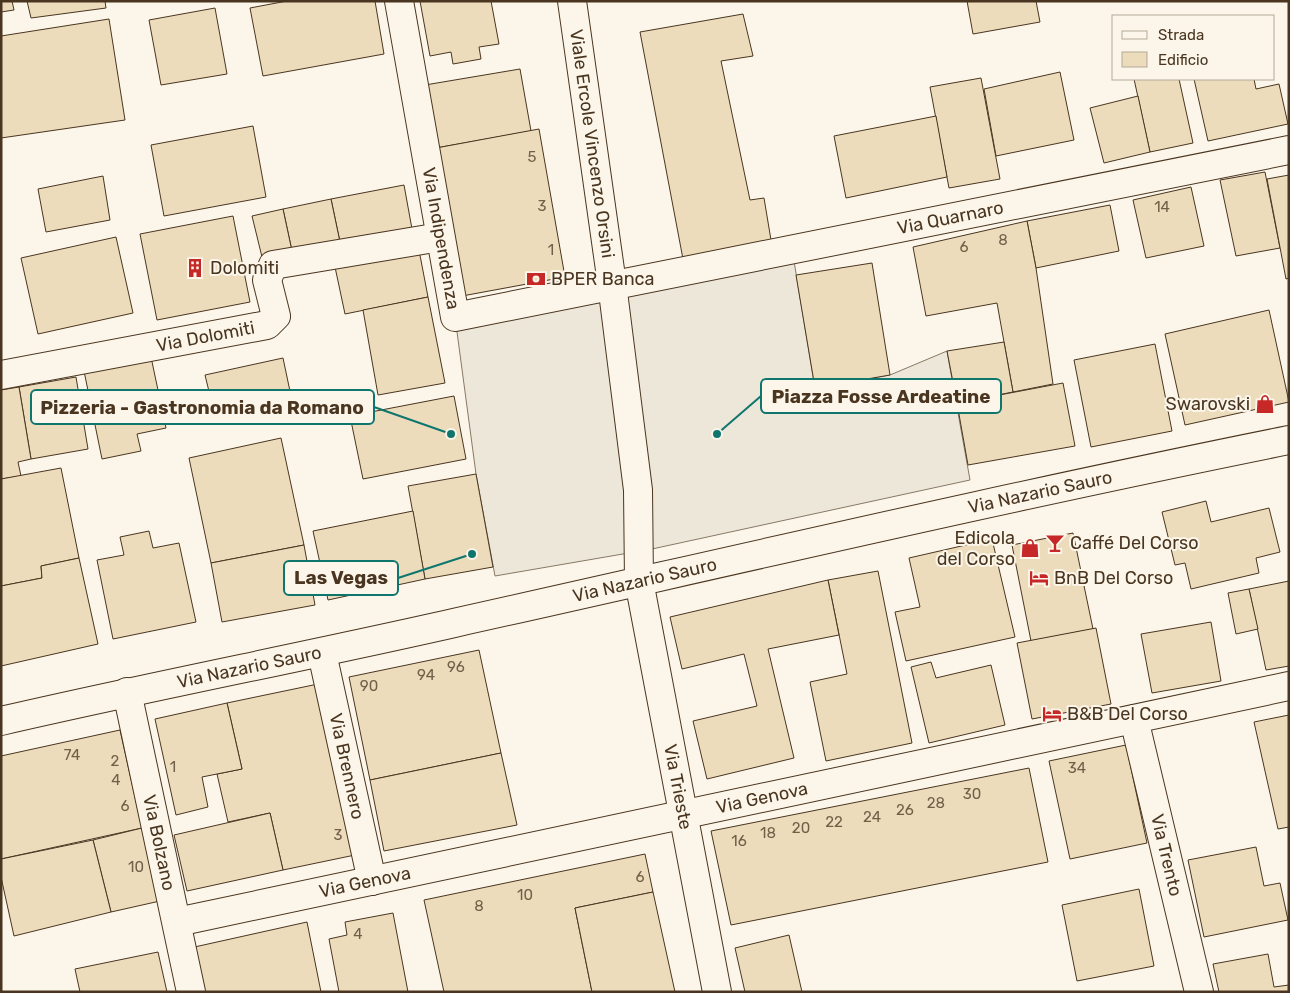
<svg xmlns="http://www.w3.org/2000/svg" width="1290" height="993" viewBox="0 0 1290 993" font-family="Rubik,sans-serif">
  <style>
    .parking { fill: #ede7d9; stroke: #887966 }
    .building { fill: #ecdcbc; stroke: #4a3520 }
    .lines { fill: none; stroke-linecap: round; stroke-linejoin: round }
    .street-casing { stroke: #4a3520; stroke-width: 30 }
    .secondary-casing { stroke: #4a3520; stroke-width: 30 }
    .street { stroke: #fbf6e9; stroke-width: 28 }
    .secondary { stroke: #fbf6e9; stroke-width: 28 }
    .labels { text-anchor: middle; stroke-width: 4; stroke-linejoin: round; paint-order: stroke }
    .number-label { font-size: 15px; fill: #725f47 }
    .street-label { font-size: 18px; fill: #4a3520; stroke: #fbf6e9 }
    .poi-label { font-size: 18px; fill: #4a3520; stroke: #fbf6e9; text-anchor: start }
    .leader { fill: none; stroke: #0f766e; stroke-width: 2 }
    .callout-dot { fill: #0f766e; stroke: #fbf6e9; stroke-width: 2 }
    .callout { fill: #fbf6e9; stroke: #0f766e; stroke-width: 2 }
    .callout-label { font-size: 19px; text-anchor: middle; font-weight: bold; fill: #4a3520 }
  </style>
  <rect width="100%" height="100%" fill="#fbf6e9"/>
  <path class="parking" d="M792 249 815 388 890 375 947 351 970 480 652 549 495 576 476 474 455 317Z"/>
  <g class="building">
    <path d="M1 1H12L14 10 1 12Z"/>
    <path d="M27 1H105L106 8 31 18Z"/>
    <path d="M287 1H375L384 54 263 76 250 8Z"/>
    <path d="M420 1H491L499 44 479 47 481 59 453 64 451 52 430 56Z"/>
    <path d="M967 1H1036L1040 22 973 34Z"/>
    <path d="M215 8 227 74 161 85 149 20Z"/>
    <path d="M743 14 753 56 721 61 750 200 764 198 771 240 683 259 640 32Z"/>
    <path d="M109 19 125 120 1 138V36Z"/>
    <path d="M520 69 531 131 436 148 425 85Z"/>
    <path d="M1060 72 1074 140 996 156 984 89Z"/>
    <path d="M981 78 1000 179 949 188 930 87Z"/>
    <path d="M1134 79H1179L1193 143 1150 152Z"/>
    <path d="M1194 79H1254L1256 89 1279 84 1288 124 1208 141Z"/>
    <path d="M1138 96 1150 152 1104 163 1090 108Z"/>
    <path d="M936 116 947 177 846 198 834 136Z"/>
    <path d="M253 126 266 197 164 216 151 145Z"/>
    <path d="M539 129 565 277 462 296 436 148Z"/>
    <path d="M1265 172 1280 248 1236 256 1220 180Z"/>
    <path d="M1289 175V278L1286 279 1267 179Z"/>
    <path d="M103 176 110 220 46 232 38 189Z"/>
    <path d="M404 185 412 229 340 242 331 199Z"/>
    <path d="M1191 187 1204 246 1146 258 1133 200Z"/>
    <path d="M331 199 340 242 292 251 283 209Z"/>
    <path d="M1110 205 1119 251 1036 268 1027 221Z"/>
    <path d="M283 209 292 251 262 257 252 216Z"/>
    <path d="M233 216 250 302 157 320 140 234Z"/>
    <path d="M1027 221 1036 268 1053 384 1013 392 997 303 926 316 913 247Z"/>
    <path d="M116 237 133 313 38 334 21 258Z"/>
    <path d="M419 250 428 297 345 314 335 267Z"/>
    <path d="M872 263 890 375 815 388 796 275Z"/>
    <path d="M428 297 445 383 378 395 363 310Z"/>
    <path d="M1269 310 1289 402 1185 425 1165 334Z"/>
    <path d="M1004 342 1013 392 957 403 947 351Z"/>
    <path d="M1155 344 1172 431 1091 447 1074 360Z"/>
    <path d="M151 357 166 428 137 434 141 451 102 459 84 371Z"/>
    <path d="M283 358 291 396 214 412 205 375Z"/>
    <path d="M76 377 88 449 31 459 19 387Z"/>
    <path d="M1063 383 1075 446 968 465 957 403Z"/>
    <path d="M19 387 31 459 18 462 21 476 1 479V390Z"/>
    <path d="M454 396 466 459 363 479 350 416Z"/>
    <path d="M281 438 304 545 211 563 189 458Z"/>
    <path d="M61 468 79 558 41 566 42 578 1 586V479Z"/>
    <path d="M476 474 493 567 425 579 408 486Z"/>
    <path d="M1206 501 1211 522 1269 508 1280 552 1256 558 1259 573 1191 589 1185 563 1175 565 1162 512Z"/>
    <path d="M413 511 425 579 328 600 313 531Z"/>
    <path d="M149 531 153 548 179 543 196 622 113 639 97 560 124 555 120 537Z"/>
    <path d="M1073 533 1093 629 1031 641 1012 545Z"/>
    <path d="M992 539 1015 637 906 661 895 612 920 607 909 558Z"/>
    <path d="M304 545 315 605 222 622 211 563Z"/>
    <path d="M79 558 98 644 1 666V586L42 578 41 566Z"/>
    <path d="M878 571 912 743 826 761 810 682 847 674 828 580Z"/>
    <path d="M828 580 839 635 768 649 794 758 707 779 693 721 757 706 744 654 682 669 670 617Z"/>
    <path d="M1289 581V666L1266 670 1249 589Z"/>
    <path d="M1249 589 1258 629 1236 634 1228 593Z"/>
    <path d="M1211 622 1221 681 1152 693 1141 634Z"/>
    <path d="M1096 628 1111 704 1032 719 1017 643Z"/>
    <path d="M479 650 501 753 370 780 349 677Z"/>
    <path d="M931 662 936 678 991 665 1005 725 929 743 911 667Z"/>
    <path d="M318 684 355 855 283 870 270 813 228 822 217 774 242 769 227 703Z"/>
    <path d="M227 703 242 769 202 777 208 807 176 815 155 719Z"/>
    <path d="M1289 715V827L1278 829 1254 722Z"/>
    <path d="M120 730 142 828 1 859V756Z"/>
    <path d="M1126 745 1147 843 1070 859 1049 761Z"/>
    <path d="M501 753 517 825 384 851 370 780Z"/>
    <path d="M1029 768 1048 862 731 925 711 831Z"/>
    <path d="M270 813 283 870 187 891 174 835Z"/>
    <path d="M142 828 160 901 111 912 93 840Z"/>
    <path d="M93 840 111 912 14 936 1 877V859Z"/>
    <path d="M1256 847 1264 886 1280 883 1288 920 1204 937 1188 860Z"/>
    <path d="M645 854 653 892 575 908 592 992H444L424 900Z"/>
    <path d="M1139 889 1154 966 1077 981 1062 905Z"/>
    <path d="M653 892 675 992H592L575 908Z"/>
    <path d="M393 913 408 992H339L329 939 347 935 345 922Z"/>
    <path d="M307 922 321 992H200L190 948Z"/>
    <path d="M789 935 802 992H745L735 948Z"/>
    <path d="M158 952 167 992H80L75 969Z"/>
    <path d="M1268 954 1274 987 1289 985V992H1219L1213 964Z"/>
  </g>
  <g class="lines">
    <g class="street-casing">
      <g id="street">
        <path id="s1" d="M399 1 455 317 1289 150"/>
        <path id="s2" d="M1 375 267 325 276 316 267 280 273 265 440 237"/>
        <path id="s3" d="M322 653 372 881"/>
        <path id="s4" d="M127 692 191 992"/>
        <path id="s5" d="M1134 719 1199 992"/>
        <path id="s6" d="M1 721C152 686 304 657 454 623 732 561 1010 496 1289 440"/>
        <path id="s7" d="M177 922 1289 686"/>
      </g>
    </g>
    <g class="secondary-casing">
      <g id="secondary">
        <path id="s8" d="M572 1 612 284 638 490 639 581 717 992"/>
      </g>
    </g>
    <use href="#street" class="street"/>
    <use href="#secondary" class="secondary"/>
  </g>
  <defs>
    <g id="building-bare" transform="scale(1.5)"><path d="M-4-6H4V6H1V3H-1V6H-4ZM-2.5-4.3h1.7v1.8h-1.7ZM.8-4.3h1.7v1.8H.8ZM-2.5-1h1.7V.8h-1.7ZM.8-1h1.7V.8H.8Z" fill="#c62828" stroke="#fbf6e9" stroke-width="2.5" paint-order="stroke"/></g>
    <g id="bank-bare" transform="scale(1.5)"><path d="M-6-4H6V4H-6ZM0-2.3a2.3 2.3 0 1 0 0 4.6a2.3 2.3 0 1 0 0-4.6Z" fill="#c62828" stroke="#fbf6e9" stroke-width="2.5" paint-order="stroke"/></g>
    <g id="shop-bare" transform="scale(1.5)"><path d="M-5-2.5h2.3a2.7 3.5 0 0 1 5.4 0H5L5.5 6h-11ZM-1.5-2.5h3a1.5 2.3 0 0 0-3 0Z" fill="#c62828" stroke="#fbf6e9" stroke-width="2.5" paint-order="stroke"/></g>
    <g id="bar-bare" transform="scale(1.5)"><path d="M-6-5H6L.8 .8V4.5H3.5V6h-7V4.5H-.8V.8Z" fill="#c62828" stroke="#fbf6e9" stroke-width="2.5" paint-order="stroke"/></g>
    <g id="hotel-bare" transform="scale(1.5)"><path d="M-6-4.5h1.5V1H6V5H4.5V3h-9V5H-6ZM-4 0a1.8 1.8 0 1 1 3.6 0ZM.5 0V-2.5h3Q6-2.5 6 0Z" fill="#c62828" stroke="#fbf6e9" stroke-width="2.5" paint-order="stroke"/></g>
  </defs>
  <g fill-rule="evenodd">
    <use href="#building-bare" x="195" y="268"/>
    <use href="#bank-bare" x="536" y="279"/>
    <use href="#shop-bare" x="1265" y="404"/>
    <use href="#bar-bare" x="1055" y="543"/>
    <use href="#shop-bare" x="1030" y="548"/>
    <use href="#hotel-bare" x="1039" y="578"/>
    <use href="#hotel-bare" x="1052" y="714"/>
  </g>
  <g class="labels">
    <g class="number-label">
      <text x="532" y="162">5</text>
      <text x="542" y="211">3</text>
      <text x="1162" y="212">14</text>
      <text x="1003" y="245">8</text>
      <text x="964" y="252">6</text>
      <text x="551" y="255">1</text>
      <text x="456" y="672">96</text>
      <text x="426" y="680">94</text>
      <text x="369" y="691">90</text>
      <text x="72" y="760">74</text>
      <text x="115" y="766">2</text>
      <text x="173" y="772">1</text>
      <text x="1077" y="773">34</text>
      <text x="116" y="785">4</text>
      <text x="972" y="799">30</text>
      <text x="936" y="808">28</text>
      <text x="125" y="811">6</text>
      <text x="905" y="815">26</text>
      <text x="872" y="822">24</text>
      <text x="834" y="827">22</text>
      <text x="801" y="833">20</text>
      <text x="768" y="838">18</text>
      <text x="338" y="840">3</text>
      <text x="739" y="846">16</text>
      <text x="136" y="872">10</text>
      <text x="640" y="882">6</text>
      <text x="525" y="900">10</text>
      <text x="479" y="911">8</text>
      <text x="358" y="939">4</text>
    </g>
    <g class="street-label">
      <text dy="6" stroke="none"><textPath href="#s8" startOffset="144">Viale Ercole Vincenzo Orsini</textPath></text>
      <text dy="6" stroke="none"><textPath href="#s1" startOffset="826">Via Quarnaro</textPath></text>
      <text dy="6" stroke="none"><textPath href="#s1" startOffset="241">Via Indipendenza</textPath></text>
      <text dy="6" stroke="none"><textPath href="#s2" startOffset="208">Via Dolomiti</textPath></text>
      <text dy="6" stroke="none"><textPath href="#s6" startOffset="1064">Via Nazario Sauro</textPath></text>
      <text dy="6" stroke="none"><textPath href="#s6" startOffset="659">Via Nazario Sauro</textPath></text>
      <text dy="6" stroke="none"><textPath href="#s6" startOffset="254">Via Nazario Sauro</textPath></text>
      <text dy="6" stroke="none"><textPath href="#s3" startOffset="116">Via Brennero</textPath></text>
      <text dy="6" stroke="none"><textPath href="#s8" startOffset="794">Via Trieste</textPath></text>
      <text dy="6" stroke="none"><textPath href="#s7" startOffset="598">Via Genova</textPath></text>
      <text dy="6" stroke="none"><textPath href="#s4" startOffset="154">Via Bolzano</textPath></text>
      <text dy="6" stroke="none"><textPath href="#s5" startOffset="140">Via Trento</textPath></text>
      <text dy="6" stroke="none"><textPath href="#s7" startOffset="192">Via Genova</textPath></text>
    </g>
    <g class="poi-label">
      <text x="210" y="274">Dolomiti</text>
      <text x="551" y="285">BPER Banca</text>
      <text x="1250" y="410" text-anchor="end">Swarovski</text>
      <text x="1015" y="544" text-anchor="end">Edicola<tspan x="1015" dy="21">del Corso</tspan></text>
      <text x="1070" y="549">Caffé Del Corso</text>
      <text x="1054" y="584">BnB Del Corso</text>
      <text x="1067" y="720">B&amp;B Del Corso</text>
    </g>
  </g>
  <path class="leader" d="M717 434L761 396M451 434L374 407M472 554L398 578"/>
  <g class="callout-dot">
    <circle cx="717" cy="434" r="5"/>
    <circle cx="451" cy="434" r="5"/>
    <circle cx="472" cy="554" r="5"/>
  </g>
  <g class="callout">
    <rect x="761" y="379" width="240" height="34" rx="5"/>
    <rect x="31" y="390" width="343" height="34" rx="5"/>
    <rect x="284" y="561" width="114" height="34" rx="5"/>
  </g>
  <g class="callout-label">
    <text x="881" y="403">Piazza Fosse Ardeatine</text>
    <text x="202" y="414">Pizzeria - Gastronomia da Romano</text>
    <text x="341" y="584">Las Vegas</text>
  </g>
  <rect width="1290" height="993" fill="none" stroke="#4a3520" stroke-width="5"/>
  <rect x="1112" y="15" width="162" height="65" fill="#fbf6e9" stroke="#b4a999"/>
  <rect x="1122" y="31" width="25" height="8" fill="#fbf6e9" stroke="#b4a999"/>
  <text x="1158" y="40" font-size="15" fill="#4a3520">Strada</text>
  <rect x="1122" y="52" width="25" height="15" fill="#ecdcbc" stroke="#b4a999"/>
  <text x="1158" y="65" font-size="15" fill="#4a3520">Edificio</text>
</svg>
